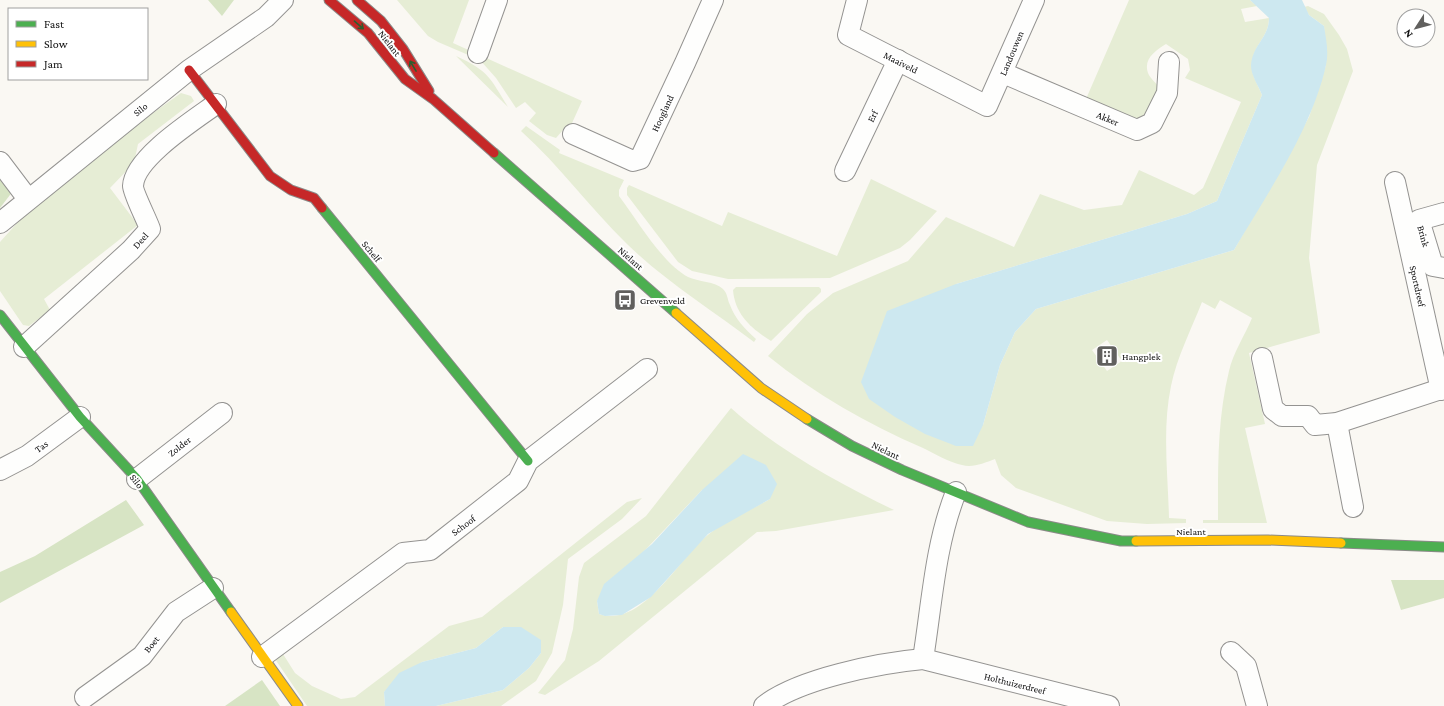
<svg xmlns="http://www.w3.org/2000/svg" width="1444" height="706" viewBox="0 0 1444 706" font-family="'Crimson Pro',serif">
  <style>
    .green { fill: #e6edd5; fill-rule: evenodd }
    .forest { fill: #d7e4c4 }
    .water { fill: #cde8f0 }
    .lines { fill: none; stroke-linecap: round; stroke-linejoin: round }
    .street-casing { stroke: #949391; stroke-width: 22 }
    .fast-casing { stroke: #8b8a88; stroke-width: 11 }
    .slow-casing { stroke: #8b8a88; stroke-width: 11 }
    .jam-casing { stroke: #8b8a88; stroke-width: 11 }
    .street { stroke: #fefefd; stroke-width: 20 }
    .fast { stroke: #4caf50; stroke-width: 9 }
    .slow { stroke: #ffc107; stroke-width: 9 }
    .jam { stroke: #c62828; stroke-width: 9 }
    .oneway { stroke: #2d5e2f }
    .labels { text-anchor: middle; stroke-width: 4; stroke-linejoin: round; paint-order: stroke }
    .street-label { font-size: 10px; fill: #0e0e0e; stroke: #fff }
    .poi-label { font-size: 10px; fill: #0e0e0e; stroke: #fff; text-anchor: start }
  </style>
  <rect width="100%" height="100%" fill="#faf8f3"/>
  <g class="green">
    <path d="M397 0H469L453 43 582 101 568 132 563 130 556 138 547 135 529 121 536 113 525 102 516 108 496 78 480 60 438 42 428 36Z"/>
    <path d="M1129 0H1250L1257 6 1241 9 1245 22 1269 18C1269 38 1252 45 1252 66 1251 74 1259 87 1262 95L1217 201 1187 214 956 284 983 425 1000 365 1015 332 1036 309 1234 250 1309 117 1326 65 1324 26 1309 15 1304 7 1308 6 1324 14 1339 35 1347 49 1353 71 1317 165 1309 258 1320 333 1249 353 1265 424 1245 428 1267 523H1203V520H1218C1218 470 1217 420 1229 371 1233 353 1245 335 1252 318L1220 300 1215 309 1202 302C1191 330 1177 357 1171 386 1162 429 1168 475 1169 518L1186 519V523L1147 524 1107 521 1016 488 1001 475 995 459C984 463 973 468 962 465 949 462 935 454 923 448 867 424 815 394 768 356L807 314 833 293 908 261 946 217 1014 247 1040 194 1084 210 1122 205 1139 170 1194 195 1203 188 1241 102 1185 78 1190 70 1188 59 1166 44C1156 50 1143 59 1148 73 1150 78 1157 84 1160 88L1142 120H1128L1086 99ZM1107 340 1122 361 1107 371 1092 350Z"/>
    <path d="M456 56C489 71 490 78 508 107Z"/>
    <path d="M181 93 191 96 194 101 138 144 134 163 110 188 138 225 44 299 50 310 29 326 23 325 0 291V242L19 221 121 136Z"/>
    <path d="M526 126 560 150 559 153 624 180 619 190V196C638 221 661 262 688 277 698 282 715 281 723 289 728 294 727 299 730 305 735 319 745 329 756 339L754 342C712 310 665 281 627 244 590 208 560 166 521 131Z"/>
    <path d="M871 179 937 211 910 240 900 248 830 278 728 279 692 271 678 262 627 195V188L629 185 722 226 728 212 837 256Z"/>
    <path d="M736 287H819L821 289V292L771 341C752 329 735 315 733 290Z"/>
    <path d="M731 408C778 450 837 482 894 510L776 531 757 532 599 661 545 695 538 693 565 660 573 629 579 577 584 563 646 516ZM702 490 770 499C750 510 727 520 709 534 680 556 643 629 599 614L597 601Z"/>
    <path d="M642 498 622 519 568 559 563 605 552 653 536 681 501 706H436L503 690 529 668 541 653 503 627 476 648 422 662 384 692 385 706H307L275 659 283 654 295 673 312 686 341 699 355 697 449 626 482 617 627 502Z"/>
  </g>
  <g class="forest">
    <path d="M208 0H234L222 16Z"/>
    <path d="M0 172 13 191 0 208Z"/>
    <path d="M126 500 144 525 0 603V572L35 556Z"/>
    <path d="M1391 580H1444V598L1401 610Z"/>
    <path d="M262 680 280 706H225Z"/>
  </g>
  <g class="water">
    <path d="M1250 0H1302L1309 15 1324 26C1326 39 1329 52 1326 65 1312 129 1267 194 1234 250L1036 309 1015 332 1000 365 983 425 973 446H956L925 434 895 417 869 399 861 382 887 311 956 284 1187 214 1217 201 1262 95C1259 87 1251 75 1251 66 1252 45 1269 38 1269 18Z"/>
    <path d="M743 454 766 465 777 484 770 499 708 534 651 597 622 615 605 616 599 614 597 601 604 584 652 544 702 490Z"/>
    <path d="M503 627H521L541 640V653L529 668 503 690 436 706H385L384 692 399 673 422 662 476 648Z"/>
  </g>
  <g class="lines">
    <g class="street-casing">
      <g id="street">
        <path d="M857 0 848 35 987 106 1034 0"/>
        <path d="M478 53 497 0"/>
        <path d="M1003 73 1137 130 1152 123 1167 93 1169 62"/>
        <path d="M573 134 633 161 640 159 685 63 713 0"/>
        <path d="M0 162 28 199"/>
        <path d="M845 171 898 60"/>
        <path d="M1395 182 1441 390"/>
        <path d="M1444 213 1419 220 1433 266 1444 268"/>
        <path d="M0 223 189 70 266 17 283 0"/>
        <path d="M24 347 131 250 150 229C147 220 133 193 133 186 134 158 194 120 216 104"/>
        <path d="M1262 358 1273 409 1282 416H1308L1315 425 1337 423 1444 388"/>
        <path d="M1337 423 1353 507"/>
        <path d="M0 470 27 456 80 417"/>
        <path d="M137 479 222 413"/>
        <path d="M1231 652 1246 666 1257 706"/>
        <path d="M262 657 403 553 430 550 518 481 528 461 647 369"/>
        <path d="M923 659C932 603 935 545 956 492"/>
        <path d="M85 697 142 656 176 612 213 588"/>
        <path d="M764 706C798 679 879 663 923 659L1109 706"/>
      </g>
    </g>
    <g class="fast-casing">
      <g id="fast">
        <path d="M494 153 676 313"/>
        <path d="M322 208 528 461"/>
        <path d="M0 315 80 417 137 479 231 612"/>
        <path d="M807 419 852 446 902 470 1028 522 1121 541H1136"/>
        <path d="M1341 543 1444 547"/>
      </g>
    </g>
    <g class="slow-casing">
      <g id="slow">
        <path d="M676 313 761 388 807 419"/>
        <path d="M1136 541 1268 540 1341 543"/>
        <path d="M231 612 298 706"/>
      </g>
    </g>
    <g class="jam-casing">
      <g id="jam">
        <path d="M329 0 368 33 405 79 433 99 494 153"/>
        <path d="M357 0 381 21 403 49 429 91"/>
        <path d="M189 70 270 176 291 190 314 198 322 208"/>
      </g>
    </g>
    <use href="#street" class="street"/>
    <use href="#fast" class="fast"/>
    <use href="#slow" class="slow"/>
    <use href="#jam" class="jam"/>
  </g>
  <defs><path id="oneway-shaft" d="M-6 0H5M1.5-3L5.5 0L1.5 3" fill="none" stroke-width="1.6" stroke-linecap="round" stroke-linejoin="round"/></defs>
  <g class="oneway">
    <use href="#oneway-shaft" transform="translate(359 25) rotate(41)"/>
    <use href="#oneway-shaft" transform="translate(413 66) rotate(-121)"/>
  </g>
  <defs>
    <g id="bus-square" transform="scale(1.15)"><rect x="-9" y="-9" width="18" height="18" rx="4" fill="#61605e" stroke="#fff"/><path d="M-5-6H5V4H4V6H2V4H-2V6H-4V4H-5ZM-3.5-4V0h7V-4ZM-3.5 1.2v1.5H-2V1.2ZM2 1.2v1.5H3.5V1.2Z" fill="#fff"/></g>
    <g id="building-square" transform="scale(1.15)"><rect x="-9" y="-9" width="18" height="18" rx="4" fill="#61605e" stroke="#fff"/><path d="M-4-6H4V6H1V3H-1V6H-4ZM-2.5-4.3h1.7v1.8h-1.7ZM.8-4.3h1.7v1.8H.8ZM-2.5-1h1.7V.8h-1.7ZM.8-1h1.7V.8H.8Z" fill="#fff"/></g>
  </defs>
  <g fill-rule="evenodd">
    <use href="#bus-square" x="625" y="300"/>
    <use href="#building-square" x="1107" y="356"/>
  </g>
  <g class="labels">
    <g class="street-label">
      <text transform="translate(390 43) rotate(52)" y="4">Nielant</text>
      <text transform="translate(1011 53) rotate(-67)" y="4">Landouwen</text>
      <text transform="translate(901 62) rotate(27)" y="4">Maaiveld</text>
      <text transform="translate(140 109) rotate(-39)" y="4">Silo</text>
      <text transform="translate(662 113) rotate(-65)" y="4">Hoogland</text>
      <text transform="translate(872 116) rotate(-64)" y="4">Erf</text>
      <text transform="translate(1108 118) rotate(23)" y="4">Akker</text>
      <text transform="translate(1424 236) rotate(74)" y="4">Brink</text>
      <text transform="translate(140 240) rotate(-48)" y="4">Deel</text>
      <text transform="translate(372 251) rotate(50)" y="4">Schelf</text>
      <text transform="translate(631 258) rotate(41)" y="4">Nielant</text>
      <text transform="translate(1418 286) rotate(77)" y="4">Sportdreef</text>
      <text transform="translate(41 446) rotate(-36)" y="4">Tas</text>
      <text transform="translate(179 446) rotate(-38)" y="4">Zolder</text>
      <text transform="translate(886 450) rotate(26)" y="4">Nielant</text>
      <text transform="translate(137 481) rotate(52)" y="4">Silo</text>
      <text transform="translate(463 525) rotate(-37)" y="4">Schoof</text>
      <text x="1191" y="535">Nielant</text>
      <text transform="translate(151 644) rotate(-52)" y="4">Boet</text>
      <text transform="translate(1015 683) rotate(14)" y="4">Holthuizerdreef</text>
    </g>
    <g class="poi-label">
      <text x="640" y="304">Grevenveld</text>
      <text x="1122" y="360">Hangplek</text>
    </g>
  </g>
  <rect x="8" y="8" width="140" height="72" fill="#ffffff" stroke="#9f9f9f"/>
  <rect x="16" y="21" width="20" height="6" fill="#4caf50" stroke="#9f9f9f"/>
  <text x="44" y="28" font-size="12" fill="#0e0e0e">Fast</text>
  <rect x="16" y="41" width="20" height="6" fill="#ffc107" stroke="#9f9f9f"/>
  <text x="44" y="48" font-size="12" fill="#0e0e0e">Slow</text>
  <rect x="16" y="61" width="20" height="6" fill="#c62828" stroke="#9f9f9f"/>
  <text x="44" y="68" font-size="12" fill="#0e0e0e">Jam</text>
  <g transform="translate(1416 28) rotate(234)"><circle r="19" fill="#ffffff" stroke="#9f9f9f"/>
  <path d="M0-3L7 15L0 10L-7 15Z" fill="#61605e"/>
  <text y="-6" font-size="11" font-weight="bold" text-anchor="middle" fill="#0e0e0e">N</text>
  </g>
</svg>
